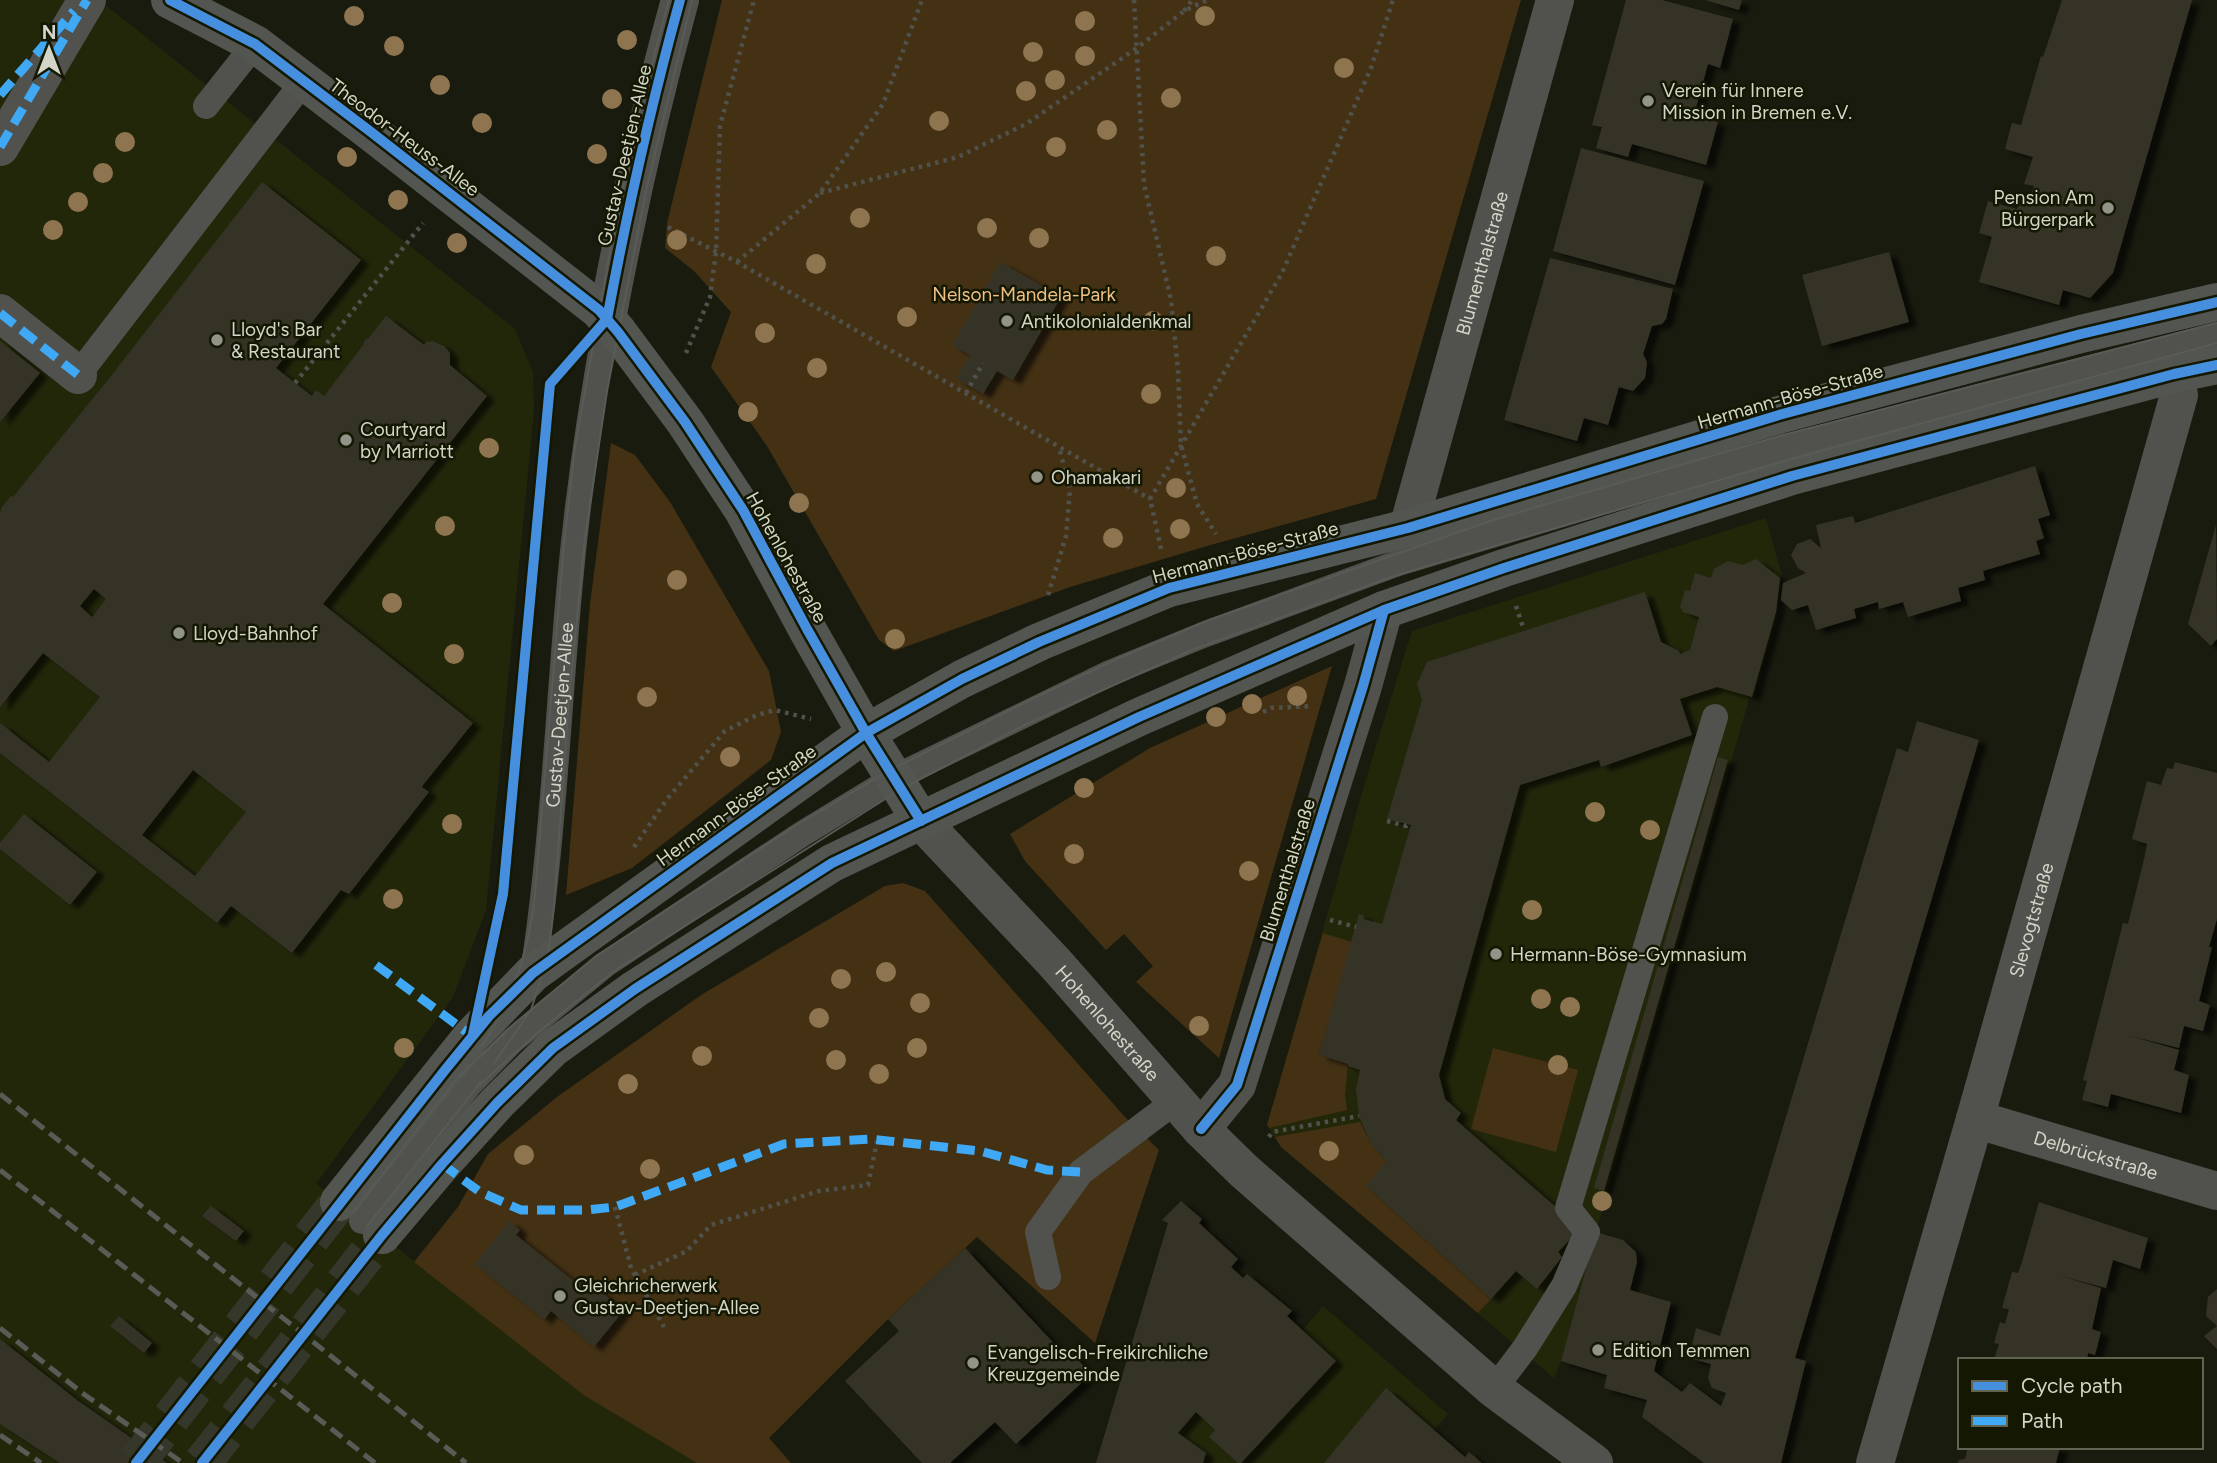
<svg xmlns="http://www.w3.org/2000/svg" width="2217" height="1463" viewBox="0 0 2217 1463" font-family="Figtree,sans-serif">
  <style>
    .built { fill: #23270a }
    .green { fill: #443114 }
    .building { fill: #353326; fill-rule: evenodd; filter: url(#shadow) }
    .lines { fill: none; stroke-linecap: round; stroke-linejoin: round }
    .secondary-tunnel { stroke: #36372b; stroke-width: 38; stroke-dasharray: 38 19; stroke-linecap: butt }
    .path { stroke: #50514b; stroke-width: 4.5; stroke-dasharray: 3.5 5; stroke-linecap: butt }
    .lane { stroke: #51524d; stroke-width: 26 }
    .street { stroke: #51524d; stroke-width: 38 }
    .secondary { stroke: #535650; stroke-width: 38 }
    .tram { stroke: #595b56; stroke-width: 2 }
    .rail { stroke: #595b56; stroke-width: 5; stroke-dasharray: 14 7; stroke-linecap: butt }
    .quiet { stroke: #3fa9f5; stroke-width: 9; stroke-dasharray: 18 9; stroke-linecap: butt }
    .cycleway-casing { stroke: #141802; stroke-width: 15 }
    .cycleway { stroke: #468fdf; stroke-width: 10 }
    .tree { fill: #8f754f }
    .poi-dot { fill: #929487; stroke: #141802; stroke-width: 2.5 }
    .labels { text-anchor: middle; stroke-width: 5; stroke-linejoin: round; paint-order: stroke }
    .poi-label { font-size: 19px; fill: #d2d5c7; stroke: #141802; text-anchor: start }
    .street-label { font-size: 19px; fill: #d2d5c7; stroke: #141802 }
    .park-label { font-size: 19px; fill: #efbf84; stroke: #141802 }
  </style>
  <defs>
    <filter id="shadow"><feDropShadow dx="8" dy="4.5" stdDeviation="2" flood-color="#0009"/></filter>
  </defs>
  <rect width="100%" height="100%" fill="#1a1b0f"/>
  <g class="built">
    <path d="M0 0H99L515 329 533 372 534 410 486 910 453 997 316 1184 585 1396 697 1463H0Z"/>
    <path d="M1766 518 1782 576 1778 612 1754 697 1749 699 1596 1232 1561 1361 1554 1378 1281 1147 1267 1125 1371 762 1412 631Z"/>
    <path d="M1323 1306 1448 1414 1405 1463H1096L1128 1358 1280 1357Z"/>
  </g>
  <g class="green">
    <path d="M722 0H1521L1376 499 1207 546 1070 587 894 651 879 640 767 446 711 367 731 312 694 271 665 248 667 223Z"/>
    <path d="M611 443 635 455 670 502 769 671 781 732 771 760 632 868 566 895 590 604Z"/>
    <path d="M1332 666 1219 1058 1136 982 1153 966 1124 934 1106 950 1025 861 1010 834 1150 748Z"/>
    <path d="M903 883 925 891 1125 1117 1159 1150 1095 1343 977 1237 888 1319 769 1438 791 1463H697L585 1396 414 1262 458 1207 488 1154 557 1097 701 995 885 886Z"/>
    <path d="M1323 933 1352 942 1319 1055 1348 1064 1345 1095 1347 1110 1269 1128 1267 1125Z"/>
    <path d="M1493 1048 1578 1070 1556 1152 1471 1129Z"/>
    <path d="M1360 1122 1371 1144 1386 1161 1367 1187 1491 1299 1478 1313 1281 1147 1275 1137Z"/>
  </g>
  <g class="building">
    <path d="M1626 0H1662L1733 19 1720 68 1708 64 1694 115 1718 122 1706 165 1632 144 1628 157 1596 148 1602 127 1592 125Z"/>
    <path d="M1705 0H1742L1739 10Z"/>
    <path d="M2062 0H2192L2113 273 2090 298 2063 290 2059 305 1979 282 1992 237 1979 233 1988 201 2017 209 2020 200 2029 203 2034 186 2024 184 2033 157 2005 149 2012 123 2021 125 2041 56 2043 57Z"/>
    <path d="M1581 148 1704 181 1675 285 1553 251Z"/>
    <path d="M262 182 361 260 276 368 312 396 316 390 324 396 364 344 363 343 366 339H368L386 316 424 345 426 342 432 341 444 346 450 353V365L487 396 323 604 473 723 423 785 422 787 429 792 349 894 341 890 292 953 231 906 217 923 0 753V723L49 762 100 697 43 653 0 707V513L2 507 11 496 13 497 111 376ZM94 589 106 599 92 617 80 606ZM193 770 246 812 195 876 142 835Z"/>
    <path d="M1889 252 1909 322 1822 346 1802 275Z"/>
    <path d="M1550 258 1673 289 1666 319 1662 324 1652 326 1643 354 1647 362 1645 378 1633 391 1619 387 1608 425 1584 418 1577 441 1504 420Z"/>
    <path d="M1000 262 1061 297 1013 380 997 371 983 394 956 378 970 355 952 345Z"/>
    <path d="M0 341 40 373 0 422Z"/>
    <path d="M2035 466 2050 515 2038 519 2044 538 2036 541 2040 554 1983 571 1985 580 1958 588 1961 601 1908 617 1903 602 1879 609 1878 602 1854 609 1856 618 1816 630 1808 605 1792 610 1781 600 1783 583 1806 573 1798 568 1791 555 1797 544 1810 539 1821 548 1816 525 1853 516 1855 523Z"/>
    <path d="M2216 525 2217 639 2211 646 2188 624Z"/>
    <path d="M1756 559 1780 578 1776 612 1752 697 1717 687 1680 699 1692 735 1601 767 1599 760 1520 785 1439 1075 1445 1099 1461 1113 1456 1120 1564 1214 1577 1232 1558 1252 1562 1257 1537 1289 1516 1271 1491 1299 1366 1186 1386 1161 1371 1144 1359 1116 1356 1089 1360 1070 1348 1066V1064L1319 1055 1359 914 1364 915 1363 919 1382 924 1411 825 1387 819 1422 700 1417 684 1427 662 1645 592 1661 642 1679 651 1680 654 1690 650 1699 617 1683 612 1680 607 1685 590 1690 591 1695 573 1711 578 1714 569 1728 561 1743 565Z"/>
    <path d="M1917 721 1979 740 1795 1358 1806 1361 1781 1463H1704L1642 1417 1647 1400 1604 1388 1607 1375 1561 1361 1596 1232 1623 1240 1636 1252 1637 1262 1630 1290 1671 1302 1654 1371 1682 1392 1690 1383 1721 1406 1726 1393 1712 1388 1708 1378 1711 1364 1689 1358 1696 1328 1720 1336 1897 748 1908 752Z"/>
    <path d="M1718 757 1728 760 1604 1191 1594 1188Z"/>
    <path d="M2175 762 2217 773V919L2209 947H2212L2199 1001 2210 1005 2203 1031 2184 1026 2179 1048 2127 1035 2179 1050 2174 1070 2189 1075 2181 1113 2111 1094 2108 1107 2082 1100 2087 1081 2083 1080 2123 923 2128 924 2145 855 2147 844 2132 839 2147 781 2161 785 2167 768 2173 769Z"/>
    <path d="M24 814 97 872 70 905 0 849V843Z"/>
    <path d="M1181 1201 1202 1219 1199 1223 1238 1259 1231 1267 1243 1278 1247 1274 1292 1311 1287 1316 1336 1361 1241 1463H1238L1209 1437 1215 1430 1196 1412 1178 1433 1206 1453 1203 1463H1096L1168 1223 1162 1220Z"/>
    <path d="M2039 1202 2148 1238 2140 1269 2113 1260 2106 1288 2057 1275 2101 1288 2092 1329 2101 1332 2095 1355 2088 1353 2087 1360H1994L1999 1344 1994 1343 2000 1322 2005 1324 2009 1309 2002 1308 2012 1272 2018 1273 2021 1265Z"/>
    <path d="M211 1206 244 1231 236 1241 202 1216Z"/>
    <path d="M509 1221 520 1230 516 1235 575 1282 580 1275 624 1310 594 1347 551 1311 544 1320 475 1264Z"/>
    <path d="M965 1248 1061 1351 1066 1347 1091 1374 1016 1444 995 1422 950 1463H922L845 1381 899 1331 888 1319Z"/>
    <path d="M2217 1289V1349L2204 1336 2217 1326 2206 1316 2208 1297Z"/>
    <path d="M119 1316 152 1343 144 1353 110 1326Z"/>
    <path d="M0 1339 77 1400 167 1463H60L0 1424Z"/>
    <path d="M1386 1388 1465 1457 1469 1452 1482 1463H1324Z"/>
    <path d="M1968 1447H2060L2056 1463H1958L1959 1460 1965 1459Z"/>
  </g>
  <g class="lines">
    <g class="secondary-tunnel">
      <path d="M136 1463 339 1202"/>
      <path d="M202 1463 382 1235"/>
    </g>
    <g class="path">
      <path d="M1134 0 1144 184 1171 300 1178 371 1181 445 1197 504 1216 534"/>
      <path d="M1184 11 1192 0"/>
      <path d="M820 193 958 157 1026 124 1137 48 1184 11 1207 0"/>
      <path d="M668 227 737 262 1150 499"/>
      <path d="M737 262 820 193 883 104 922 0"/>
      <path d="M686 353 710 297 716 252 720 126 754 0"/>
      <path d="M295 383 423 223"/>
      <path d="M966 393 983 363"/>
      <path d="M1161 549 1150 499 1282 273 1371 68 1393 0"/>
      <path d="M1048 595 1066 536 1070 489 1059 447"/>
      <path d="M1516 606 1524 630"/>
      <path d="M1263 712 1271 708 1313 706"/>
      <path d="M1387 821 1406 826 1407 824"/>
      <path d="M634 847 667 799 725 731 757 715 775 710 811 719"/>
      <path d="M1330 920 1356 927"/>
      <path d="M1269 1137 1272 1132 1359 1116"/>
      <path d="M615 1207 631 1268 664 1327"/>
      <path d="M635 1275 687 1251 711 1225 819 1191 868 1185 877 1141"/>
    </g>
    <g class="lane">
      <path d="M206 106 255 44"/>
      <path d="M78 375 304 81"/>
      <path id="s1" d="M530 981 533 973C553 844 558 712 570 582 578 494 591 406 607 319"/>
      <path d="M362 1221 469 1085 512 1041 606 964 802 834 894 778 1110 673 1203 635 1398 563 1786 447 2217 335"/>
      <path d="M1048 1277 1038 1232 1081 1172 1177 1100"/>
      <path d="M1494 1389 1525 1348 1564 1286 1587 1232 1568 1208 1715 717"/>
    </g>
    <g class="street">
      <path d="M0 147 87 0"/>
      <path d="M0 313 78 375"/>
      <path d="M607 319C627 212 651 105 680 0"/>
      <path id="s2" d="M1408 528 1555 0"/>
      <path id="s3" d="M921 821 1055 963 1201 1129 1244 1171 1494 1389 1594 1463"/>
      <path id="s4" d="M1975 1119 2217 1191"/>
      <path d="M1201 1129 1237 1085 1363 686 1384 610"/>
      <path id="s5" d="M1875 1463 1975 1119 2179 395 2174 374"/>
    </g>
    <g class="secondary">
      <path d="M170 0 255 44 371 132 599 310 618 332 685 422 743 510 807 629 866 733 921 821"/>
      <path d="M339 1202 472 1036 533 973 866 733 962 679 1039 642 1169 588 1408 528 1779 415 2081 334 2217 302"/>
      <path d="M382 1235 442 1164 497 1103 553 1048 635 989 832 863 1139 717 1384 610 1504 568 1792 476 2174 374 2217 365"/>
    </g>
    <g class="tram">
      <path d="M481 1047C513 1001 525 960 534 905L564 543 575 447 614 229 642 101 669 0"/>
      <path d="M495 1062 531 1010 548 956 554 906 569 698 585 538 607 391 646 191 692 0"/>
      <path d="M458 1078 514 1024 596 956 795 826 890 770 1034 698 1117 659 1209 620 1496 519 1783 435 2217 323"/>
      <path d="M475 1089 542 1029 614 971 901 789 1027 724 1192 650 1394 576 1501 544 1788 460 2217 343"/>
      <path d="M353 1213 462 1072"/>
      <path d="M368 1225 481 1082"/>
    </g>
    <g class="rail">
      <path d="M0 1094 466 1463"/>
      <path d="M0 1170 375 1463"/>
      <path d="M0 1328 85 1395 183 1463"/>
      <path d="M0 1435 41 1463"/>
    </g>
    <g class="quiet">
      <path d="M0 95 74 11"/>
      <path d="M0 147 87 0"/>
      <path d="M0 313 78 375"/>
      <path d="M376 965 472 1036 473 1033"/>
      <path d="M442 1164 480 1192 521 1210H586L615 1207 784 1144 870 1139 980 1151 1047 1170 1081 1172"/>
    </g>
    <g class="cycleway-casing">
      <g id="cycleway">
        <path d="M170 0 255 44 371 132 599 310 618 332 685 422 743 510 807 629 866 733 921 821"/>
        <path d="M607 319C627 212 651 105 680 0"/>
        <path d="M473 1034 503 894 550 384 607 319"/>
        <path d="M1201 1129 1237 1085 1363 686 1384 610"/>
        <path d="M136 1463 445 1070 489 1016 533 973 866 733 962 679 1039 642 1169 588 1408 528 1779 415 2081 334 2217 302"/>
        <path d="M202 1463 382 1235 442 1164 497 1103 553 1048 635 989 832 863 1139 717 1384 610 1504 568 1792 476 2174 374 2217 365"/>
      </g>
    </g>
    <use href="#cycleway" class="cycleway"/>
  </g>
  <g class="tree">
    <circle cx="354" cy="16" r="10"/>
    <circle cx="1205" cy="16" r="10"/>
    <circle cx="1085" cy="21" r="10"/>
    <circle cx="627" cy="40" r="10"/>
    <circle cx="394" cy="46" r="10"/>
    <circle cx="1033" cy="52" r="10"/>
    <circle cx="1085" cy="56" r="10"/>
    <circle cx="1344" cy="68" r="10"/>
    <circle cx="1055" cy="80" r="10"/>
    <circle cx="440" cy="85" r="10"/>
    <circle cx="1026" cy="91" r="10"/>
    <circle cx="1171" cy="98" r="10"/>
    <circle cx="612" cy="99" r="10"/>
    <circle cx="939" cy="121" r="10"/>
    <circle cx="482" cy="123" r="10"/>
    <circle cx="1107" cy="130" r="10"/>
    <circle cx="125" cy="142" r="10"/>
    <circle cx="1056" cy="147" r="10"/>
    <circle cx="597" cy="154" r="10"/>
    <circle cx="347" cy="157" r="10"/>
    <circle cx="103" cy="173" r="10"/>
    <circle cx="398" cy="200" r="10"/>
    <circle cx="78" cy="202" r="10"/>
    <circle cx="860" cy="218" r="10"/>
    <circle cx="987" cy="228" r="10"/>
    <circle cx="53" cy="230" r="10"/>
    <circle cx="1039" cy="238" r="10"/>
    <circle cx="677" cy="240" r="10"/>
    <circle cx="457" cy="243" r="10"/>
    <circle cx="1216" cy="256" r="10"/>
    <circle cx="816" cy="264" r="10"/>
    <circle cx="907" cy="317" r="10"/>
    <circle cx="1153" cy="321" r="10"/>
    <circle cx="765" cy="333" r="10"/>
    <circle cx="817" cy="368" r="10"/>
    <circle cx="1151" cy="394" r="10"/>
    <circle cx="748" cy="412" r="10"/>
    <circle cx="489" cy="448" r="10"/>
    <circle cx="1176" cy="488" r="10"/>
    <circle cx="799" cy="503" r="10"/>
    <circle cx="445" cy="526" r="10"/>
    <circle cx="1180" cy="529" r="10"/>
    <circle cx="1113" cy="538" r="10"/>
    <circle cx="677" cy="580" r="10"/>
    <circle cx="392" cy="603" r="10"/>
    <circle cx="895" cy="639" r="10"/>
    <circle cx="454" cy="654" r="10"/>
    <circle cx="1297" cy="696" r="10"/>
    <circle cx="647" cy="697" r="10"/>
    <circle cx="1252" cy="704" r="10"/>
    <circle cx="1216" cy="717" r="10"/>
    <circle cx="730" cy="757" r="10"/>
    <circle cx="1084" cy="788" r="10"/>
    <circle cx="1595" cy="812" r="10"/>
    <circle cx="452" cy="824" r="10"/>
    <circle cx="1650" cy="830" r="10"/>
    <circle cx="1074" cy="854" r="10"/>
    <circle cx="1249" cy="871" r="10"/>
    <circle cx="393" cy="899" r="10"/>
    <circle cx="1532" cy="910" r="10"/>
    <circle cx="886" cy="972" r="10"/>
    <circle cx="841" cy="979" r="10"/>
    <circle cx="1541" cy="999" r="10"/>
    <circle cx="920" cy="1003" r="10"/>
    <circle cx="1570" cy="1007" r="10"/>
    <circle cx="819" cy="1018" r="10"/>
    <circle cx="1199" cy="1026" r="10"/>
    <circle cx="404" cy="1048" r="10"/>
    <circle cx="917" cy="1048" r="10"/>
    <circle cx="702" cy="1056" r="10"/>
    <circle cx="836" cy="1060" r="10"/>
    <circle cx="1558" cy="1065" r="10"/>
    <circle cx="879" cy="1074" r="10"/>
    <circle cx="628" cy="1084" r="10"/>
    <circle cx="1329" cy="1151" r="10"/>
    <circle cx="524" cy="1155" r="10"/>
    <circle cx="650" cy="1169" r="10"/>
    <circle cx="1602" cy="1201" r="10"/>
  </g>
  <g class="poi-dot">
    <circle cx="1648" cy="101" r="7"/>
    <circle cx="2108" cy="208" r="7"/>
    <circle cx="1007" cy="321" r="7"/>
    <circle cx="217" cy="340" r="7"/>
    <circle cx="346" cy="440" r="7"/>
    <circle cx="1037" cy="477" r="7"/>
    <circle cx="179" cy="633" r="7"/>
    <circle cx="1496" cy="954" r="7"/>
    <circle cx="560" cy="1296" r="7"/>
    <circle cx="1598" cy="1350" r="7"/>
    <circle cx="973" cy="1363" r="7"/>
  </g>
  <g class="labels">
    <g class="poi-label">
      <text x="1662" y="97">Verein für Innere<tspan x="1662" dy="22">Mission in Bremen e.V.</tspan></text>
      <text x="2094" y="204" text-anchor="end">Pension Am<tspan x="2094" dy="22">Bürgerpark</tspan></text>
      <text x="1021" y="328">Antikolonialdenkmal</text>
      <text x="231" y="336">Lloyd's Bar<tspan x="231" dy="22">&amp; Restaurant</tspan></text>
      <text x="360" y="436">Courtyard<tspan x="360" dy="22">by Marriott</tspan></text>
      <text x="1051" y="484">Ohamakari</text>
      <text x="193" y="640">Lloyd-Bahnhof</text>
      <text x="1510" y="961">Hermann-Böse-Gymnasium</text>
      <text x="574" y="1292">Gleichricherwerk<tspan x="574" dy="22">Gustav-Deetjen-Allee</tspan></text>
      <text x="1612" y="1357">Edition Temmen</text>
      <text x="987" y="1359">Evangelisch-Freikirchliche<tspan x="987" dy="22">Kreuzgemeinde</tspan></text>
    </g>
    <g class="street-label">
      <text transform="translate(405 137) rotate(37)" y="7">Theodor-Heuss-Allee</text>
      <text transform="translate(624 155) rotate(-77)" y="7">Gustav-Deetjen-Allee</text>
      <text dy="7" stroke="none"><textPath href="#s2" startOffset="275">Blumenthalstraße</textPath></text>
      <text transform="translate(1790 396) rotate(-16)" y="7">Hermann-Böse-Straße</text>
      <text transform="translate(1245 552) rotate(-15)" y="7">Hermann-Böse-Straße</text>
      <text transform="translate(787 557) rotate(61)" y="7">Hohenlohestraße</text>
      <text dy="7" stroke="none"><textPath href="#s1" startOffset="268">Gustav-Deetjen-Allee</textPath></text>
      <text transform="translate(736 805) rotate(-36)" y="7">Hermann-Böse-Straße</text>
      <text transform="translate(1287 870) rotate(-73)" y="7">Blumenthalstraße</text>
      <text dy="7" stroke="none"><textPath href="#s5" startOffset="565">Slevogtstraße</textPath></text>
      <text dy="7" stroke="none"><textPath href="#s3" startOffset="275">Hohenlohestraße</textPath></text>
      <text dy="7" stroke="none"><textPath href="#s4" startOffset="126">Delbrückstraße</textPath></text>
    </g>
    <g class="park-label">
      <text x="1024" y="301">Nelson-Mandela-Park</text>
    </g>
  </g>
  <rect x="1958" y="1358" width="245" height="91" fill="#141802" stroke="#606451" stroke-width="2"/>
  <rect x="1972" y="1381" width="35" height="10" fill="#468fdf" stroke="#606451" stroke-width="2"/>
  <text x="2021" y="1393" font-size="21" fill="#d2d5c7">Cycle path</text>
  <rect x="1972" y="1416" width="35" height="10" fill="#3fa9f5" stroke="#606451" stroke-width="2"/>
  <text x="2021" y="1428" font-size="21" fill="#d2d5c7">Path</text>
  <g transform="translate(49 49)" stroke="#141802" stroke-width="5" paint-order="stroke">
  <path d="M0-5L12 26L0 18L-12 26Z" fill="#d2d5c7"/>
  <text y="-10" font-size="19" font-weight="bold" text-anchor="middle" fill="#d2d5c7">N</text>
  </g>
</svg>
